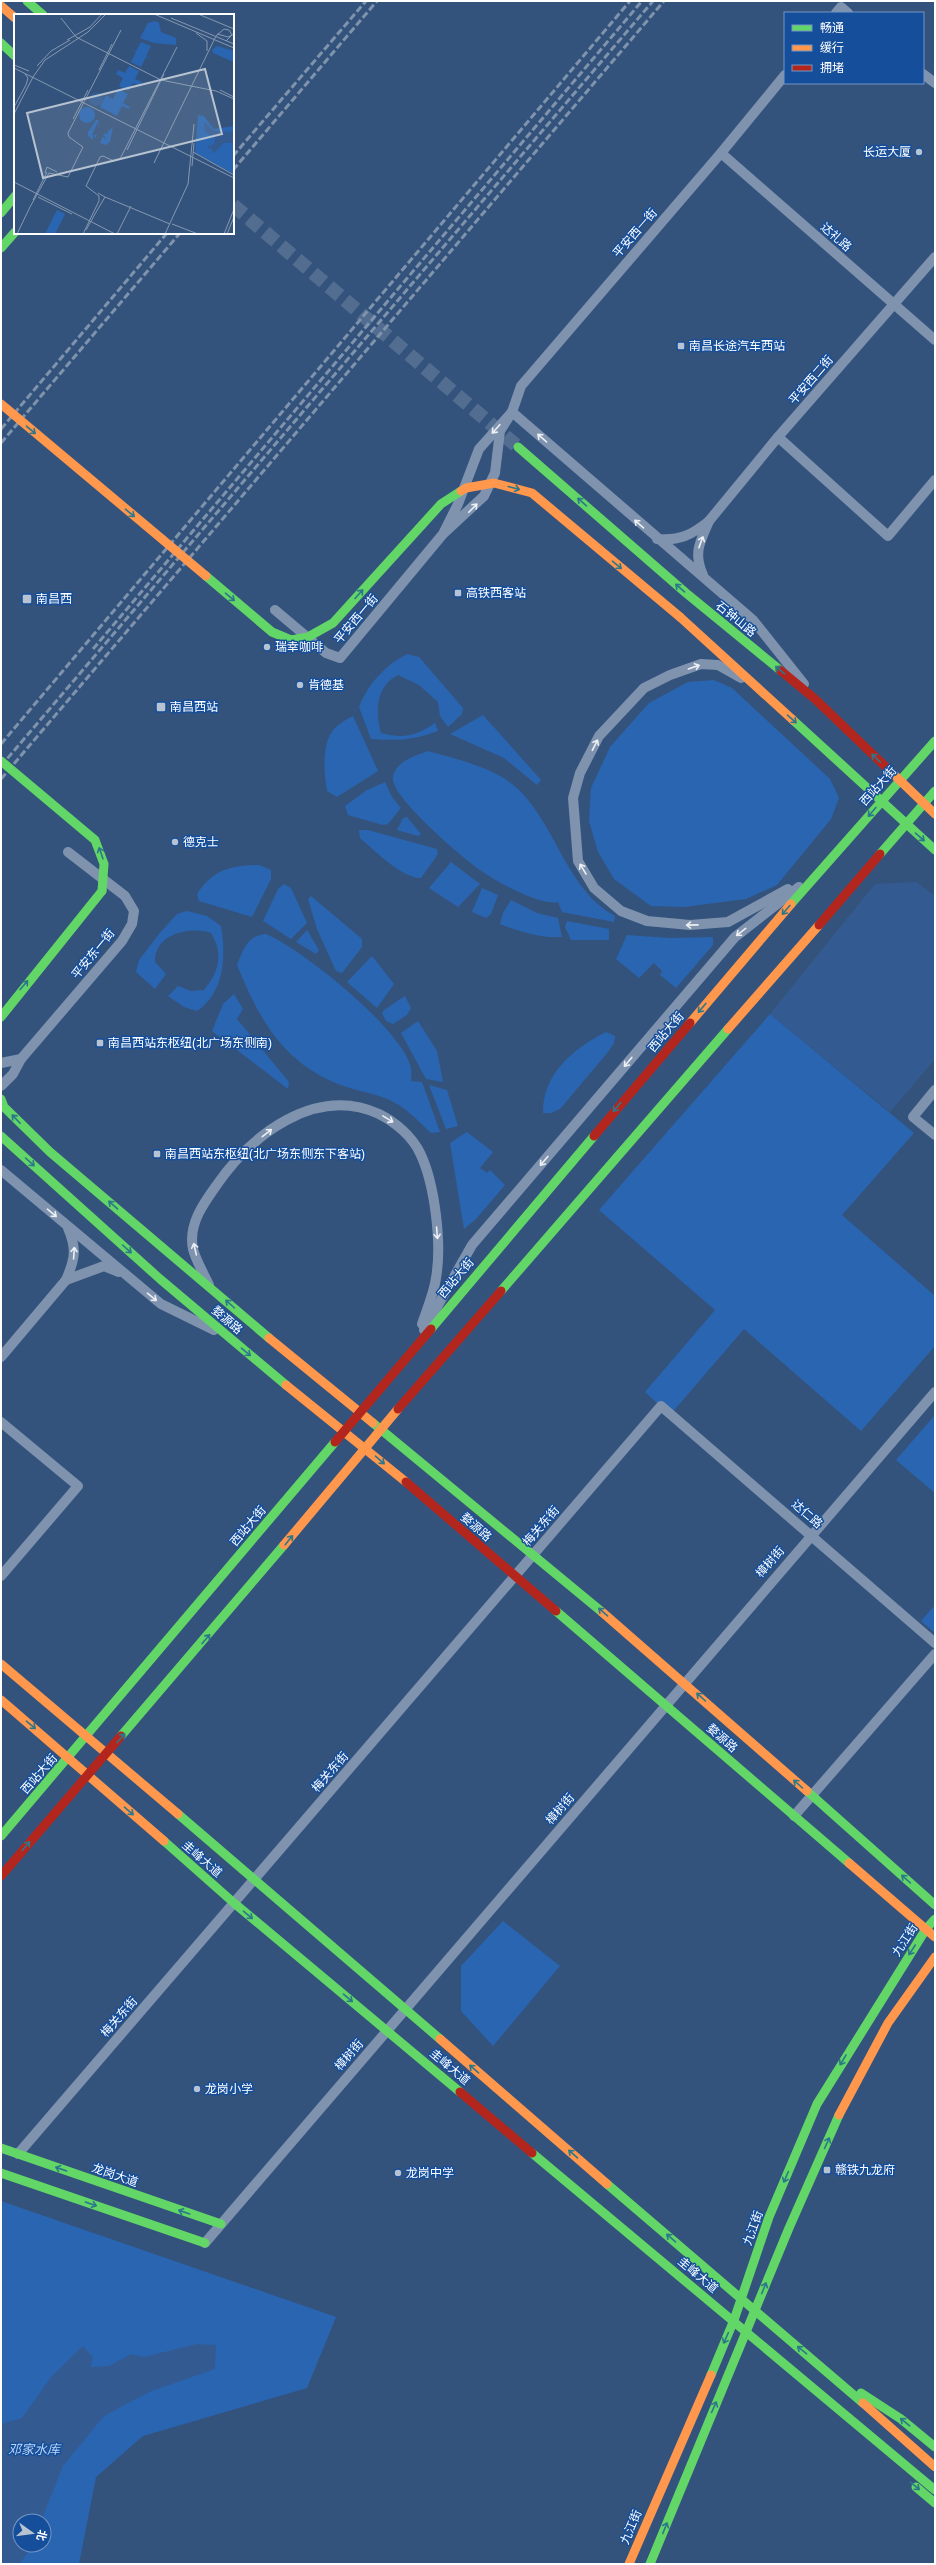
<svg xmlns="http://www.w3.org/2000/svg" width="936" height="2565" viewBox="0 0 936 2565" font-family="Arial,'Noto Sans SC',sans-serif">
  <style>
    .green { fill: #2a65b1; fill-rule: evenodd }
    .water { fill: #335b92 }
    .lines { fill: none; stroke-linecap: round; stroke-linejoin: round }
    .secondary-tunnel { stroke: #526d90; stroke-width: 14; stroke-dasharray: 14 7; stroke-linecap: butt }
    .street { stroke: #7f93af; stroke-width: 10 }
    .fast { stroke: #63d668; stroke-width: 9 }
    .slow { stroke: #ff974d; stroke-width: 9 }
    .jam { stroke: #b3261e; stroke-width: 9 }
    .rail { stroke: #7f93ad; stroke-width: 3; stroke-dasharray: 7 3; stroke-linecap: butt }
    .fast-bridge { stroke: #63d668; stroke-width: 9 }
    .slow-bridge { stroke: #ff974d; stroke-width: 9 }
    .oneway { stroke: #eceff3 }
    .oneway2 { stroke: #2c778c }
    .poi-dot { fill: #b8c3d1; stroke: #154e9b; stroke-width: 1.5 }
    .labels { text-anchor: middle; stroke-width: 3; stroke-linejoin: round; paint-order: stroke }
    .poi-label { font-size: 12px; fill: #fff; stroke: #154e9b; text-anchor: start }
    .street-label { font-size: 12px; fill: #fff; stroke: #154e9b }
    .water-label { font-size: 13px; font-style: italic; fill: #b8d5f9; stroke: #154e9b }
    .inset-road { fill: none; stroke: #8598b0; stroke-width: 1 }
    .view { fill: #b8c3d1; fill-opacity: 0.15; stroke: #b8c3d1; stroke-width: 2 }
    .inset-edge { fill: none; stroke: #fff; stroke-width: 2 }
  </style>
  <rect width="100%" height="100%" fill="#34537c"/>
  <g class="green">
    <path d="M407 654 419 657 463 708 462 714 448 727 440 716 438 702 419 685 398 675C376 686 375 711 381 733 403 739 416 736 435 723L438 731C413 740 398 741 371 739L359 707C368 684 384 666 407 654Z"/>
    <path d="M714 680 732 688 830 779 839 798 831 819 777 885 746 899 684 907 651 906 614 879 598 852 589 821 591 788 610 747 649 703 688 682Z"/>
    <path d="M483 715 541 780 537 785 504 758 450 734Z"/>
    <path d="M353 716 378 771 337 797 327 791C324 773 321 742 335 728 340 723 347 719 353 716Z"/>
    <path d="M428 751C459 760 499 768 522 793 557 830 569 892 615 916L614 922 562 912 558 902C540 906 499 883 483 872 466 861 389 796 393 777 396 761 415 756 428 751Z"/>
    <path d="M385 782 392 797 401 808 388 824 383 825 348 815 345 806 367 790Z"/>
    <path d="M407 817 421 834 418 836 397 830 403 818Z"/>
    <path d="M359 830H368L437 849 438 854 421 878C403 879 374 850 360 838Z"/>
    <path d="M451 862 480 884 458 907 429 888Z"/>
    <path d="M259 865 271 870V879L252 917 199 901 197 894C214 869 230 866 259 865Z"/>
    <path d="M284 884 291 888 307 923 291 939 263 921 278 889Z"/>
    <path d="M482 888 498 895 491 914 486 918 472 912Z"/>
    <path d="M311 896 362 939V947L342 973 336 971 317 929 308 899Z"/>
    <path d="M511 900 537 913 558 918 562 937C540 938 521 932 500 924L503 913Z"/>
    <path d="M187 911 207 916 221 926C226 956 225 992 197 1011L184 1007 168 996 178 986 191 991 204 990C219 972 224 954 211 933 190 926 154 934 155 962L166 974 155 989 136 972 139 960 159 934 177 914Z"/>
    <path d="M567 921 609 929V940H571L565 927Z"/>
    <path d="M307 930 319 950 316 954 296 942Z"/>
    <path d="M266 934C302 949 403 1030 411 1068 412 1072 411 1077 411 1081L422 1082 440 1132 431 1133C416 1119 402 1103 382 1097 368 1092 353 1090 338 1084 282 1061 259 1019 237 965 244 948 247 936 266 934Z"/>
    <path d="M627 935 670 938 713 937V945L676 988 660 975 662 971 654 963 639 978 616 959Z"/>
    <path d="M372 956 394 984 377 1008 347 982Z"/>
    <path d="M234 994 243 1009 237 1019 289 1082 288 1089 212 1031 223 1004Z"/>
    <path d="M405 996 411 1008 407 1015 393 1024 386 1021 382 1013 384 1010Z"/>
    <path d="M770 1014 914 1133 842 1215 935 1296V1346L861 1431 744 1329 670 1415 645 1392 715 1310 599 1210Z"/>
    <path d="M418 1021 437 1051 443 1082 426 1079 401 1033Z"/>
    <path d="M606 1032 615 1036 614 1043 608 1052 560 1109 551 1113H543C542 1074 574 1048 606 1032Z"/>
    <path d="M429 1085 447 1090 458 1126 446 1129Z"/>
    <path d="M467 1132 493 1152 480 1168 487 1173 490 1170 505 1185 475 1220 464 1229 450 1143Z"/>
    <path d="M935 1415V1493L896 1460Z"/>
    <path d="M935 1605V1633L921 1621Z"/>
    <path d="M503 1921 560 1966 493 2046 461 2011V1966Z"/>
    <path d="M1 2201 336 2317 307 2388 143 2436 96 2477 79 2564H1ZM20 2521H44V2545H20Z"/>
  </g>
  <g class="water">
    <path d="M916 882 935 896V1059L890 1112 770 1014 875 884Z"/>
    <path d="M197 2344 216 2345 215 2369 149 2392 104 2416 63 2466 41 2521H20V2545H32L20 2564H1V2424L22 2418 51 2377 83 2346 93 2357 91 2367 109 2366 131 2354 144 2357Z"/>
  </g>
  <g class="lines">
    <path class="secondary-tunnel" d="M233 205 518 447"/>
    <g class="street">
      <path d="M836 13 841 7 848 13"/>
      <path d="M923 74 935 83"/>
      <path d="M785 75 721 153 521 386 512 412 753 620 804 684"/>
      <path d="M721 153 935 340"/>
      <path d="M778 437 888 536 935 480"/>
      <path d="M709 521 778 437 935 257"/>
      <path d="M657 539C679 541 692 535 709 521 700 542 693 553 703 575"/>
      <path d="M275 610 326 653 340 658 443 534 484 496 495 473 500 431 512 412 479 449 458 504 443 534"/>
      <path d="M741 678 718 665 701 664 670 675 644 688 599 736 580 773 573 798 578 861 594 888 621 911 647 921 690 925 728 922 788 889"/>
      <path d="M1 1063 21 1059"/>
      <path d="M1 1086 13 1074 21 1059 122 941 132 924 134 911 125 896 68 852"/>
      <path d="M935 1090 913 1117 935 1135"/>
      <path d="M1 1170 161 1304 214 1330"/>
      <path d="M68 1228C77 1249 75 1259 66 1280L104 1266 119 1272"/>
      <path d="M209 1285C204 1274 196 1261 193 1249 188 1225 203 1204 216 1186 251 1135 315 1085 379 1114 395 1122 412 1136 420 1153 435 1184 442 1244 436 1278 434 1293 427 1309 422 1324"/>
      <path d="M424 1330 472 1245 735 937 799 887"/>
      <path d="M1 1357 66 1280"/>
      <path d="M1 1422 78 1486 1 1576"/>
      <path d="M794 1816 935 1654"/>
      <path d="M18 2154 661 1406 935 1643"/>
      <path d="M205 2243 935 1392"/>
    </g>
    <g class="fast">
      <path d="M27 1 43 15"/>
      <path d="M1 43 15 56"/>
      <path d="M1 213 15 196"/>
      <path d="M1 248 15 232"/>
      <path d="M518 447 686 593 780 670"/>
      <path d="M793 720 935 850"/>
      <path d="M880 854 935 791"/>
      <path d="M791 904 935 741"/>
      <path d="M1 1017 102 891"/>
      <path d="M1 1099 4 1107 50 1152 269 1338"/>
      <path d="M1 1136 160 1279 286 1385"/>
      <path d="M501 1291 728 1029"/>
      <path d="M431 1329 594 1136"/>
      <path d="M373 1423 602 1612"/>
      <path d="M556 1611 849 1863"/>
      <path d="M121 1736 284 1545"/>
      <path d="M807 1791 935 1905"/>
      <path d="M178 1814 440 2039"/>
      <path d="M1 1836 335 1442"/>
      <path d="M164 1841 234 1903 460 2092"/>
      <path d="M1 2148 221 2224"/>
      <path d="M532 2153 935 2490"/>
      <path d="M1 2173 205 2243"/>
      <path d="M607 2184 863 2403"/>
      <path d="M711 2375 734 2320 769 2217 817 2104 926 1929 935 1919"/>
      <path d="M861 2393 901 2419 935 2447"/>
      <path d="M916 2487 935 2503"/>
      <path d="M650 2564 789 2228 839 2115"/>
    </g>
    <g class="slow">
      <path d="M1 6 15 18"/>
      <path d="M680 617 793 720"/>
      <path d="M888 769 935 814"/>
      <path d="M690 1023 791 904"/>
      <path d="M728 1029 819 925"/>
      <path d="M269 1338 373 1423"/>
      <path d="M286 1385 406 1482"/>
      <path d="M284 1545 398 1409"/>
      <path d="M602 1612 807 1791"/>
      <path d="M1 1664 178 1814"/>
      <path d="M1 1700 164 1841"/>
      <path d="M849 1863 935 1937"/>
      <path d="M440 2039 607 2184"/>
      <path d="M839 2115 888 2023 935 1957"/>
      <path d="M863 2403 935 2467"/>
      <path d="M629 2564 711 2375"/>
    </g>
    <g class="jam">
      <path d="M780 670 815 699 888 769"/>
      <path d="M819 925 880 854"/>
      <path d="M594 1136 690 1023"/>
      <path d="M398 1409 501 1291"/>
      <path d="M335 1442 431 1329"/>
      <path d="M406 1482 556 1611"/>
      <path d="M1 1876 121 1736"/>
      <path d="M460 2092 532 2153"/>
    </g>
    <g class="rail">
      <path d="M233 156 366 1"/>
      <path d="M233 170 377 1"/>
      <path d="M1 429 167 233"/>
      <path d="M1 443 180 233"/>
      <path d="M93 649 642 1"/>
      <path d="M1 744 630 1"/>
      <path d="M1 766 653 1"/>
      <path d="M1 779 664 1"/>
    </g>
    <g class="fast-bridge">
      <path d="M206 576 272 632 291 640 308 637 333 623 441 504 461 491"/>
      <path d="M1 761 95 840 104 864 102 891"/>
    </g>
    <g class="slow-bridge">
      <path d="M1 404 206 576"/>
      <path d="M461 491 466 488 494 483 532 493 680 617"/>
    </g>
  </g>
  <defs><path id="oneway-shaft" d="M-6 0H5M1.5-3L5.5 0L1.5 3" fill="none" stroke-width="1.6" stroke-linecap="round" stroke-linejoin="round"/></defs>
  <g class="oneway">
    <use href="#oneway-shaft" transform="translate(496 429) rotate(132)"/>
    <use href="#oneway-shaft" transform="translate(542 438) rotate(-139)"/>
    <use href="#oneway-shaft" transform="translate(473 508) rotate(-45)"/>
    <use href="#oneway-shaft" transform="translate(639 524) rotate(-139)"/>
    <use href="#oneway-shaft" transform="translate(701 542) rotate(-70)"/>
    <use href="#oneway-shaft" transform="translate(694 667) rotate(-19)"/>
    <use href="#oneway-shaft" transform="translate(595 745) rotate(-63)"/>
    <use href="#oneway-shaft" transform="translate(583 869) rotate(-121)"/>
    <use href="#oneway-shaft" transform="translate(692 925) rotate(179)"/>
    <use href="#oneway-shaft" transform="translate(741 932) rotate(142)"/>
    <use href="#oneway-shaft" transform="translate(628 1062) rotate(130)"/>
    <use href="#oneway-shaft" transform="translate(388 1119) rotate(31)"/>
    <use href="#oneway-shaft" transform="translate(267 1133) rotate(-38)"/>
    <use href="#oneway-shaft" transform="translate(544 1161) rotate(130)"/>
    <use href="#oneway-shaft" transform="translate(52 1213) rotate(40)"/>
    <use href="#oneway-shaft" transform="translate(437 1233) rotate(86)"/>
    <use href="#oneway-shaft" transform="translate(195 1249) rotate(-103)"/>
    <use href="#oneway-shaft" transform="translate(74 1253) rotate(-86)"/>
    <use href="#oneway-shaft" transform="translate(152 1297) rotate(40)"/>
  </g>
  <g class="oneway2">
    <use href="#oneway-shaft" transform="translate(31 430) rotate(40)"/>
    <use href="#oneway-shaft" transform="translate(514 488) rotate(15)"/>
    <use href="#oneway-shaft" transform="translate(582 502) rotate(-139)"/>
    <use href="#oneway-shaft" transform="translate(130 513) rotate(40)"/>
    <use href="#oneway-shaft" transform="translate(617 565) rotate(40)"/>
    <use href="#oneway-shaft" transform="translate(680 588) rotate(-139)"/>
    <use href="#oneway-shaft" transform="translate(359 594) rotate(-48)"/>
    <use href="#oneway-shaft" transform="translate(230 597) rotate(40)"/>
    <use href="#oneway-shaft" transform="translate(780 670) rotate(-141)"/>
    <use href="#oneway-shaft" transform="translate(792 719) rotate(41)"/>
    <use href="#oneway-shaft" transform="translate(876 758) rotate(-136)"/>
    <use href="#oneway-shaft" transform="translate(872 812) rotate(131)"/>
    <use href="#oneway-shaft" transform="translate(920 837) rotate(41)"/>
    <use href="#oneway-shaft" transform="translate(101 853) rotate(-109)"/>
    <use href="#oneway-shaft" transform="translate(786 910) rotate(130)"/>
    <use href="#oneway-shaft" transform="translate(24 985) rotate(-50)"/>
    <use href="#oneway-shaft" transform="translate(702 1008) rotate(130)"/>
    <use href="#oneway-shaft" transform="translate(617 1107) rotate(130)"/>
    <use href="#oneway-shaft" transform="translate(16 1119) rotate(-134)"/>
    <use href="#oneway-shaft" transform="translate(30 1162) rotate(42)"/>
    <use href="#oneway-shaft" transform="translate(113 1205) rotate(-139)"/>
    <use href="#oneway-shaft" transform="translate(127 1249) rotate(42)"/>
    <use href="#oneway-shaft" transform="translate(230 1304) rotate(-138)"/>
    <use href="#oneway-shaft" transform="translate(246 1352) rotate(40)"/>
    <use href="#oneway-shaft" transform="translate(380 1460) rotate(41)"/>
    <use href="#oneway-shaft" transform="translate(289 1540) rotate(-51)"/>
    <use href="#oneway-shaft" transform="translate(603 1612) rotate(-139)"/>
    <use href="#oneway-shaft" transform="translate(206 1639) rotate(-49)"/>
    <use href="#oneway-shaft" transform="translate(701 1697) rotate(-138)"/>
    <use href="#oneway-shaft" transform="translate(31 1725) rotate(40)"/>
    <use href="#oneway-shaft" transform="translate(121 1738) rotate(-49)"/>
    <use href="#oneway-shaft" transform="translate(798 1784) rotate(-138)"/>
    <use href="#oneway-shaft" transform="translate(129 1811) rotate(41)"/>
    <use href="#oneway-shaft" transform="translate(26 1846) rotate(-50)"/>
    <use href="#oneway-shaft" transform="translate(906 1879) rotate(-138)"/>
    <use href="#oneway-shaft" transform="translate(248 1915) rotate(40)"/>
    <use href="#oneway-shaft" transform="translate(912 1950) rotate(123)"/>
    <use href="#oneway-shaft" transform="translate(348 1998) rotate(40)"/>
    <use href="#oneway-shaft" transform="translate(843 2060) rotate(121)"/>
    <use href="#oneway-shaft" transform="translate(474 2069) rotate(-139)"/>
    <use href="#oneway-shaft" transform="translate(827 2143) rotate(-66)"/>
    <use href="#oneway-shaft" transform="translate(573 2154) rotate(-139)"/>
    <use href="#oneway-shaft" transform="translate(61 2169) rotate(-161)"/>
    <use href="#oneway-shaft" transform="translate(786 2177) rotate(113)"/>
    <use href="#oneway-shaft" transform="translate(91 2204) rotate(19)"/>
    <use href="#oneway-shaft" transform="translate(184 2212) rotate(-161)"/>
    <use href="#oneway-shaft" transform="translate(671 2238) rotate(-139)"/>
    <use href="#oneway-shaft" transform="translate(764 2288) rotate(-68)"/>
    <use href="#oneway-shaft" transform="translate(726 2338) rotate(114)"/>
    <use href="#oneway-shaft" transform="translate(802 2350) rotate(-141)"/>
    <use href="#oneway-shaft" transform="translate(714 2407) rotate(-66)"/>
    <use href="#oneway-shaft" transform="translate(905 2422) rotate(-141)"/>
    <use href="#oneway-shaft" transform="translate(915 2486) rotate(40)"/>
    <use href="#oneway-shaft" transform="translate(665 2528) rotate(-68)"/>
  </g>
  <g class="poi-dot">
    <circle cx="919" cy="152" r="4"/>
    <rect x="677" y="342" width="8" height="8" rx="2"/>
    <rect x="454" y="589" width="8" height="8" rx="2"/>
    <rect x="22" y="594" width="10" height="10" rx="2"/>
    <circle cx="267" cy="647" r="4"/>
    <circle cx="300" cy="685" r="4"/>
    <rect x="156" y="702" width="10" height="10" rx="2"/>
    <circle cx="175" cy="842" r="4"/>
    <rect x="96" y="1039" width="8" height="8" rx="2"/>
    <rect x="153" y="1150" width="8" height="8" rx="2"/>
    <circle cx="197" cy="2089" r="4"/>
    <rect x="823" y="2166" width="8" height="8" rx="2"/>
    <circle cx="398" cy="2173" r="4"/>
  </g>
  <g class="labels">
    <g class="poi-label">
      <text x="911" y="156" text-anchor="end">长运大厦</text>
      <text x="689" y="350">南昌长途汽车西站</text>
      <text x="466" y="597">高铁西客站</text>
      <text x="36" y="603">南昌西</text>
      <text x="275" y="651">瑞幸咖啡</text>
      <text x="308" y="689">肯德基</text>
      <text x="170" y="711">南昌西站</text>
      <text x="183" y="846">德克士</text>
      <text x="108" y="1047">南昌西站东枢纽(北广场东侧南)</text>
      <text x="165" y="1158">南昌西站东枢纽(北广场东侧东下客站)</text>
      <text x="205" y="2093">龙岗小学</text>
      <text x="835" y="2174">赣铁九龙府</text>
      <text x="406" y="2177">龙岗中学</text>
    </g>
    <g class="street-label">
      <text transform="translate(635 233) rotate(-49)" y="4">平安西一街</text>
      <text transform="translate(836 237) rotate(41)" y="4">达礼路</text>
      <text transform="translate(811 380) rotate(-49)" y="4">平安西二街</text>
      <text transform="translate(356 619) rotate(-50)" y="4">平安西一街</text>
      <text transform="translate(736 619) rotate(39)" y="4">石钟山路</text>
      <text transform="translate(878 786) rotate(-48)" y="4">西站大街</text>
      <text transform="translate(93 954) rotate(-51)" y="4">平安东一街</text>
      <text transform="translate(666 1032) rotate(-50)" y="4">西站大街</text>
      <text transform="translate(456 1278) rotate(-50)" y="4">西站大街</text>
      <text transform="translate(227 1320) rotate(40)" y="4">婺源路</text>
      <text transform="translate(807 1514) rotate(41)" y="4">达仁路</text>
      <text transform="translate(248 1526) rotate(-50)" y="4">西站大街</text>
      <text transform="translate(541 1526) rotate(-49)" y="4">梅关东街</text>
      <text transform="translate(476 1527) rotate(41)" y="4">婺源路</text>
      <text transform="translate(770 1562) rotate(-49)" y="4">樟树街</text>
      <text transform="translate(722 1738) rotate(41)" y="4">婺源路</text>
      <text transform="translate(330 1772) rotate(-49)" y="4">梅关东街</text>
      <text transform="translate(39 1774) rotate(-49)" y="4">西站大街</text>
      <text transform="translate(560 1809) rotate(-49)" y="4">樟树街</text>
      <text transform="translate(202 1859) rotate(41)" y="4">圭峰大道</text>
      <text transform="translate(905 1940) rotate(-57)" y="4">九江街</text>
      <text transform="translate(119 2017) rotate(-49)" y="4">梅关东街</text>
      <text transform="translate(349 2055) rotate(-49)" y="4">樟树街</text>
      <text transform="translate(450 2067) rotate(40)" y="4">圭峰大道</text>
      <text transform="translate(115 2175) rotate(19)" y="4">龙岗大道</text>
      <text transform="translate(753 2228) rotate(-70)" y="4">九江街</text>
      <text transform="translate(698 2275) rotate(40)" y="4">圭峰大道</text>
      <text transform="translate(631 2527) rotate(-67)" y="4">九江街</text>
    </g>
    <g class="water-label">
      <text x="34" y="2454">邓家水库</text>
    </g>
  </g>
  <g transform="translate(14 14)">
    <rect width="220" height="220" fill="#34537c"/>
    <path d="M141 7 145 9 147 18 162 24V31L140 29 126 24 134 9ZM127 28 137 32 132 42 139 45 132 43 127 53 117 48 122 38 115 35 122 37ZM203 32 220 37V48L199 39 198 36ZM115 52 125 57 121 65 128 68 126 72 119 69 115 77 105 72 109 64 102 60 104 56 111 59ZM104 75 114 80 109 89 116 93 115 95 108 92 103 102 86 93 92 81 99 85ZM65 101a8 8 0 1 1 16 0a8 8 0 1 1-16 0ZM184 101 190 102 200 115 220 112V160L181 139ZM82 106H84L85 114 83 109 78 122 83 120 81 125 80 122H79V126L74 122V118ZM99 113 96 128 92 131 86 129 88 123 91 124 90 127 92 123 89 122 91 119 94 120 93 118ZM43 196 51 200 41 220H31Z" fill="#2a65b1"/>
    <path d="M75 85a7 7 0 1 1 14 0a7 7 0 1 1-14 0ZM190 108 200 117 220 118V129H210L199 140 198 135 192 133 200 130 201 124 191 118Z" fill="#335b92"/>
    <path class="inset-road" d="M140 0 220 34M184 0 220 15M47 4 62 23 147 66 202 77 220 85M157 4 220 30M75 14 88 0M182 19 193 27V37M203 20 214 23 220 20M53 26 76 13M0 51 15 57M23 52 37 37 56 26M0 54 220 164M85 56 98 30M206 76 220 83M0 93 12 71 14 64 11 60M0 100 19 63 31 46 74 18 92 0M59 105 74 76M113 136 150 60M179 138 220 161M140 149 202 22 210 15 215 16 218 21 212 27M178 152 180 129M31 159 33 153 43 158M0 168 101 220M24 183 58 200M91 183 156 210M19 186 33 158M16 193 35 159 54 163 69 133 55 123 54 119 107 16M81 200 91 183 84 179M158 210 184 220M72 216 81 200M3 220 16 193M69 220 85 187V182L72 172 86 143 89 142 100 147 106 145 163 33M103 220 117 192M151 220 174 170 180 110M210 220 220 195M213 220 220 203"/>
    <path class="view" d="M191 55 208 120 29 164 13 99Z"/>
    <rect width="220" height="220" class="inset-edge"/>
  </g>
  <rect width="936" height="2565" fill="none" stroke="#ffffff" stroke-width="4"/>
  <rect x="784" y="12" width="140" height="72" fill="#154e9b" stroke="#7395c3"/>
  <rect x="792" y="25" width="20" height="6" fill="#63d668" stroke="#7395c3"/>
  <text x="820" y="32" font-size="12" fill="#ffffff">畅通</text>
  <rect x="792" y="45" width="20" height="6" fill="#ff974d" stroke="#7395c3"/>
  <text x="820" y="52" font-size="12" fill="#ffffff">缓行</text>
  <rect x="792" y="65" width="20" height="6" fill="#b3261e" stroke="#7395c3"/>
  <text x="820" y="72" font-size="12" fill="#ffffff">拥堵</text>
  <g transform="translate(32 2533) rotate(104)"><circle r="19" fill="#154e9b" stroke="#7395c3"/>
  <path d="M0-3L7 15L0 10L-7 15Z" fill="#b8c3d1"/>
  <text y="-6" font-size="11" font-weight="bold" text-anchor="middle" fill="#ffffff">北</text>
  </g>
</svg>
